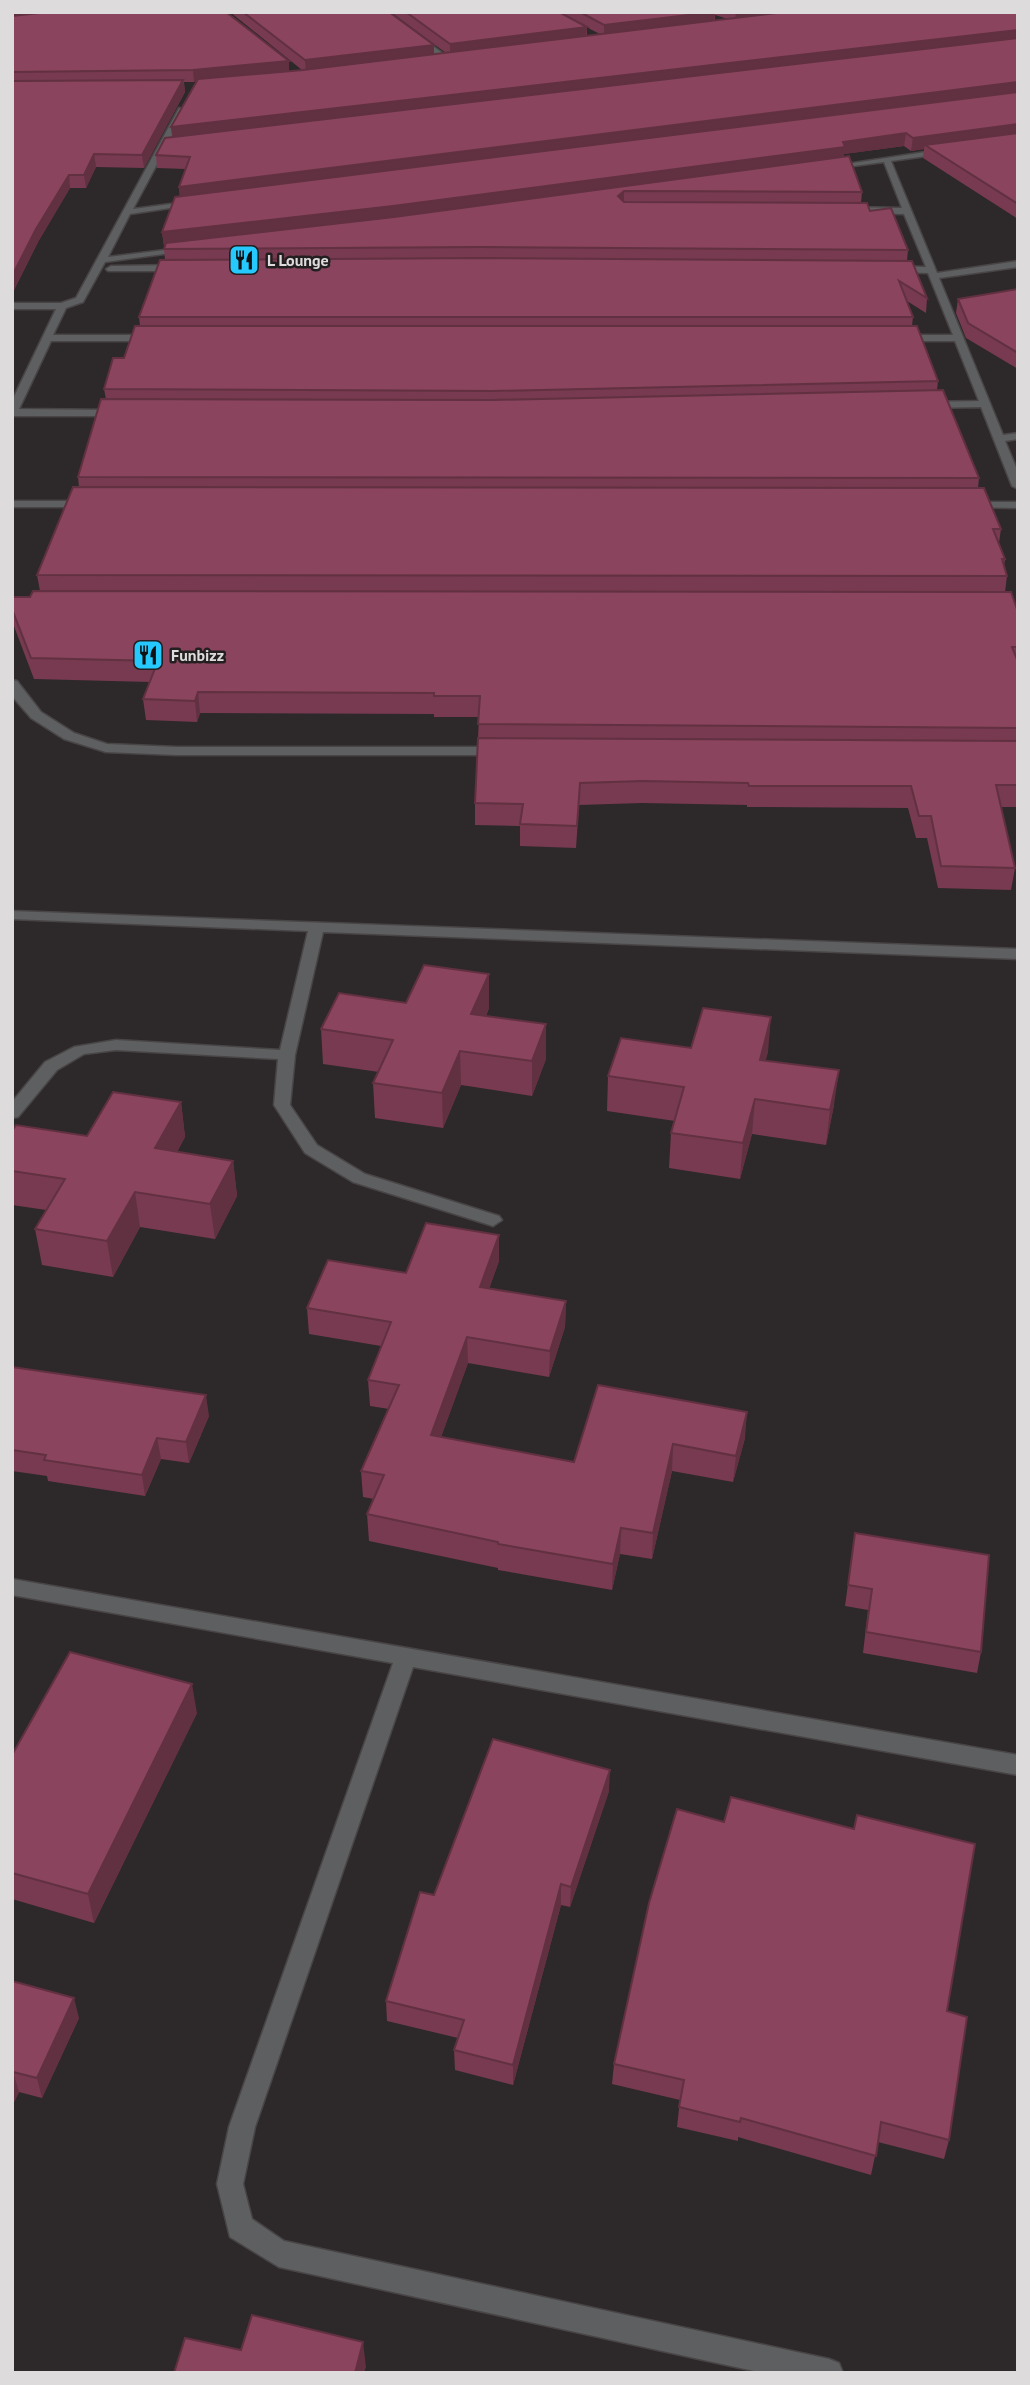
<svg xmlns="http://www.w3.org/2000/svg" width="1030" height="2385" viewBox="0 0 1030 2385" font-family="'PT Sans',sans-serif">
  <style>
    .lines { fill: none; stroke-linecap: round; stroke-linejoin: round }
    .minor-casing { stroke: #494546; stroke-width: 3 }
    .minor { fill: #5d5f60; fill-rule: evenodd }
    .wall { fill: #773a50; fill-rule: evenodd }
    .shaded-wall { fill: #613041 }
    .building { fill: #8a445d; stroke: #613041; stroke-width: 2 }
    .labels { text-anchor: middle; stroke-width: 5; stroke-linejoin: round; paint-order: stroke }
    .far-poi-label { font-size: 16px; font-weight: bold; fill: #dedbdc; stroke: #231f20; text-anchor: start }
  </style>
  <rect width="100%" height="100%" fill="#2d282a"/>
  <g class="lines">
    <g class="minor-casing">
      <g id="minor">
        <path d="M378 12H386L452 60 445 62Z"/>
        <path d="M179 108 186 110 133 209 193 201 197 204 130 214 108 257 189 247 193 250 105 262 83 302 66 308 53 335H154L159 338 154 341H51L19 409 118 410 123 413 118 416H12V401L56 309H12V303H61L76 298Z"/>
        <path d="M945 149 948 153 891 161 937 273 1018 261V267L939 278 1003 435 1018 433V439L1005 441 1018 472V489L1012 486 981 407 926 408 921 405 926 402 979 401 955 341H900L895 338 900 335H953L928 273 891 272 886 269 891 266 926 267 904 214 848 213 844 210 848 207 902 208 884 162 831 169 827 167Z"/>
        <path d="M111 266 181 265 186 268 181 271H108L106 269Z"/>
        <path d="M12 501H89L95 504 89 507H12Z"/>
        <path d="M968 502H1018V508L964 507 962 505Z"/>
        <path d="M12 680 17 681 41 712 74 733 107 744 177 747H499L506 751 499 755H177L106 752 64 739 31 718 12 696Z"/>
        <path d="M12 911 1018 949V959L323 932 295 1055 290 1105 317 1145 365 1174 499 1216 502 1220 493 1226 353 1182 305 1153 274 1105 278 1059 116 1050 84 1054 57 1070 18 1117 12 1118V1102L45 1062 74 1047 116 1040 280 1050 308 931 12 919Z"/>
        <path d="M12 1579 1018 1755V1775L413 1667 255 2127 243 2184 252 2219 284 2241 829 2359 839 2363 843 2373H763L279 2267 230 2237 217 2184 229 2127 393 1663 12 1595Z"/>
      </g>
    </g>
    <use href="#minor" class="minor"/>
  </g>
  <g class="wall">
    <path d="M12 12 289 61V71L302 70 230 12H389L434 45V54L446 53 391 12H1018V219L923 158 924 149 911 151 904 146 844 154V157L862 192 861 203 908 250 907 261 927 298 926 313 907 301 913 317 912 326 938 381 937 390 979 478 978 488 1001 529 999 543 1005 559 1004 566 1007 576 1005 592 1018 612V807H1001L1015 868 1011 890 938 888 927 838H916L908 808 747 807V805L642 803 579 805 576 848 520 846V826L475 825V803L479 717H434V714L200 713 197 722 146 720 143 699 150 682 34 679 12 621V597H30L40 591 37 575 79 487 78 477 106 399 104 389 124 358 140 326 139 317 165 260 164 249 165 246H164L162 232 180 197 179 187 186 169 157 168 156 155 172 137 171 127 196 82H184L185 92 144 168 96 167 86 188H70L38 242 12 294ZM715 15 728 19 715 21ZM587 27 590 29 600 34 587 36Z"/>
    <path d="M1018 289V369L966 338 956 313 958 299Z"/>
    <path d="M406 1003 489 1008 486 1016 546 1024V1059L532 1096 461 1085 443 1128 375 1118 373 1083 379 1072 323 1064 321 1029Z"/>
    <path d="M768 1052 765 1060 834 1105 826 1145 752 1134 740 1179 669 1168 671 1133 675 1121 607 1111 608 1076Z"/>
    <path d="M181 1102 185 1137 177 1152 233 1161 237 1196 215 1239 140 1227 113 1277 42 1265 35 1229 46 1210 12 1205V1131L87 1136Z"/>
    <path d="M499 1235V1261L489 1289 566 1301 565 1327 549 1377 468 1363 441 1437 574 1462 598 1385 745 1438 733 1482 672 1471 652 1559 620 1554 612 1590 498 1570V1568L369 1541 367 1514 374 1499 363 1497 361 1471 389 1409 370 1406 368 1380 381 1346 309 1334 307 1308 406 1273Z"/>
    <path d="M12 1367 209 1416 189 1463 161 1459 145 1496 48 1481 47 1476 12 1471Z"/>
    <path d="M855 1533 981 1652 977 1673 863 1653 868 1610 845 1606Z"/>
    <path d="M197 1713 94 1923 12 1899V1755Z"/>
    <path d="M609 1791 570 1907 561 1905 513 2085 455 2070 454 2050 458 2038 387 2021 386 2001 434 1895Z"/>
    <path d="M12 1981 79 2018 42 2098 19 2092 12 2106Z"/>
    <path d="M947 2011 949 2140 944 2159 878 2142 871 2175 738 2137V2141L677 2127 680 2100 612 2084 614 2064Z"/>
  </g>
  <g class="shaded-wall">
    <path d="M12 12H73L12 18Z"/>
    <path d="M715 12 714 23 604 36V25Z"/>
    <path d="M736 12H820L735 21Z"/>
    <path d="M587 27 586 38 450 55V44Z"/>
    <path d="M1018 30V41L173 140 171 127Z"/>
    <path d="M434 45V57L306 72 305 60Z"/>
    <path d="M289 61V73L194 82 193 70Z"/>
    <path d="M183 80 185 92 144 168 142 155Z"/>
    <path d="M1018 82V94L180 200 179 187Z"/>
    <path d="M1018 124V136L925 145 924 149 911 151 913 138Z"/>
    <path d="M906 133 904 146 844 154V160L394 219 164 246 162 232Z"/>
    <path d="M94 154 96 167 86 188 84 175Z"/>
    <path d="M69 175 70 188 38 242 12 294V276L36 229Z"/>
    <path d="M624 191V204L618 196Z"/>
    <path d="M198 692 200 713 197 722 195 701Z"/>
    <path d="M489 974V1008L472 1048 471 1014Z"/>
    <path d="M771 1017 768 1052 757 1094 760 1060Z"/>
    <path d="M546 1024V1059L532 1096V1061Z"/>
    <path d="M460 1051 461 1085 443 1128 442 1093Z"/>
    <path d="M839 1070 834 1105 826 1145 830 1110Z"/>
    <path d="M755 1099 752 1134 740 1179 743 1143Z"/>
    <path d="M181 1102 185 1137 160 1183 155 1148Z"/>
    <path d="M233 1161 237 1196 215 1239 210 1204Z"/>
    <path d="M135 1192 140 1227 113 1277 107 1241Z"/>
    <path d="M499 1235V1261L480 1313V1287Z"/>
    <path d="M566 1301 565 1327 549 1377 550 1351Z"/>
    <path d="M467 1337 468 1363 432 1462 431 1435Z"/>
    <path d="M206 1395 209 1416 189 1463 186 1442Z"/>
    <path d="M747 1412 745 1438 733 1482 736 1456Z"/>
    <path d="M157 1438 161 1459 145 1496 142 1475Z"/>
    <path d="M673 1444 672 1471 652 1559 653 1533Z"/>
    <path d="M621 1528 620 1554 612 1590 613 1564Z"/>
    <path d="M192 1684 197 1713 94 1923 88 1894Z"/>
    <path d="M610 1770 609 1791 570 1907 571 1887Z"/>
    <path d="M561 1884V1905L513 2085V2065Z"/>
    <path d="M74 1998 79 2018 42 2098 37 2078Z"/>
    <path d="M13 2072 19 2092 12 2106V2074Z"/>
    <path d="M363 2342 366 2367 364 2373H355Z"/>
  </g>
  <g class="building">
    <path d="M48 12H226L289 61 193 70 12 72V16Z"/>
    <path d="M243 12H389L434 45 305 60Z"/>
    <path d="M406 12H559L587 27 450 44Z"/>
    <path d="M580 12H714L604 25Z"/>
    <path d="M785 12H1018V30L171 127 198 79 303 70Z"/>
    <path d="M1018 38V82L179 187 190 157 156 155 165 138Z"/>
    <path d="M183 80 142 155 94 154 84 175H69L36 229 12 276V81Z"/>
    <path d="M1018 92V124L913 138 906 133 843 142 845 147 393 206 162 232 175 197Z"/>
    <path d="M1018 133V204L925 145Z"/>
    <path d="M849 156 862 192 624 191 618 196 624 202 867 203 870 211 891 208 908 250 482 247 164 249 166 243 394 217Z"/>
    <path d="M482 258 912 261 927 298 899 281 913 317H139L160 260Z"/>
    <path d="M1018 289V353L968 323 958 299Z"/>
    <path d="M135 326H917L938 381 493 391 104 389 113 358H124Z"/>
    <path d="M943 390 979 478 78 477 101 399 493 400Z"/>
    <path d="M73 487 984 488 1001 529H993L1005 559H1002L1007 576 37 575Z"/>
    <path d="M33 591 1011 592 1018 612V647H1012L1018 662V728L478 724 480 696H434V693L198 692 195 701 143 699 158 661 31 658 12 609V597H30Z"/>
    <path d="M478 738 1018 741V785H996L1015 868 941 866 931 816H919L911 786H749L748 783 643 781 580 783 577 826 520 824 523 804 475 803Z"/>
    <path d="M424 965 489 974 471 1014 546 1024 532 1061 460 1051 442 1093 373 1083 393 1040 321 1029 339 993 406 1003Z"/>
    <path d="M703 1008 771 1017 760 1060 839 1070 830 1110 755 1099 743 1143 671 1133 684 1087 608 1076 621 1038 691 1048Z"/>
    <path d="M113 1092 181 1102 155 1148 233 1161 210 1204 135 1192 107 1241 35 1229 65 1179 12 1171V1131L16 1125 87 1136Z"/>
    <path d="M426 1223 499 1235 480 1287 566 1301 550 1351 467 1337 431 1435 574 1462 598 1385 747 1412 736 1456 673 1444 653 1533 621 1528 613 1564 498 1544V1542L367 1514 384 1475 361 1471 399 1385 368 1380 391 1322 307 1308 328 1260 406 1273Z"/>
    <path d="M12 1367 206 1395 186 1442 157 1438 142 1475 44 1460 46 1455 12 1450Z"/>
    <path d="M855 1533 989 1555 981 1652 866 1632 872 1589 848 1585Z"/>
    <path d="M70 1652 192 1684 88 1894 12 1873V1755Z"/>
    <path d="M493 1739 610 1770 571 1887 561 1884 513 2065 454 2050 464 2020 386 2001 420 1892 434 1895Z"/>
    <path d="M731 1797 854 1829 857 1815 975 1844 947 2011 967 2017 949 2140 881 2122 876 2156 741 2118 740 2122 679 2107 684 2080 614 2064 649 1903 677 1809 724 1822Z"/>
    <path d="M12 1981 74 1998 37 2078 13 2072 12 2074Z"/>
    <path d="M252 2315 363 2342 355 2373H174L185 2338 241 2350Z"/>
  </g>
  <defs>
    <g id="restaurant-square" transform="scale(1.575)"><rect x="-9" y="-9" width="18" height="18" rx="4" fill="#26c9fe" stroke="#231f20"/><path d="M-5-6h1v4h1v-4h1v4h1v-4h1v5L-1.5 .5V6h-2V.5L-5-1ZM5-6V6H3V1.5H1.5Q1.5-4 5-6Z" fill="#111"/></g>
  </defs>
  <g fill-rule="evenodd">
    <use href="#restaurant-square" x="244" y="260"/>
    <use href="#restaurant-square" x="148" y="655"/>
  </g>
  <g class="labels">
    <g class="far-poi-label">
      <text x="267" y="266">L Lounge</text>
      <text x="171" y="661">Funbizz</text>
    </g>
  </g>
  <rect width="1030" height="2385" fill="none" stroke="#dedbdc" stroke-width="28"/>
</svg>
